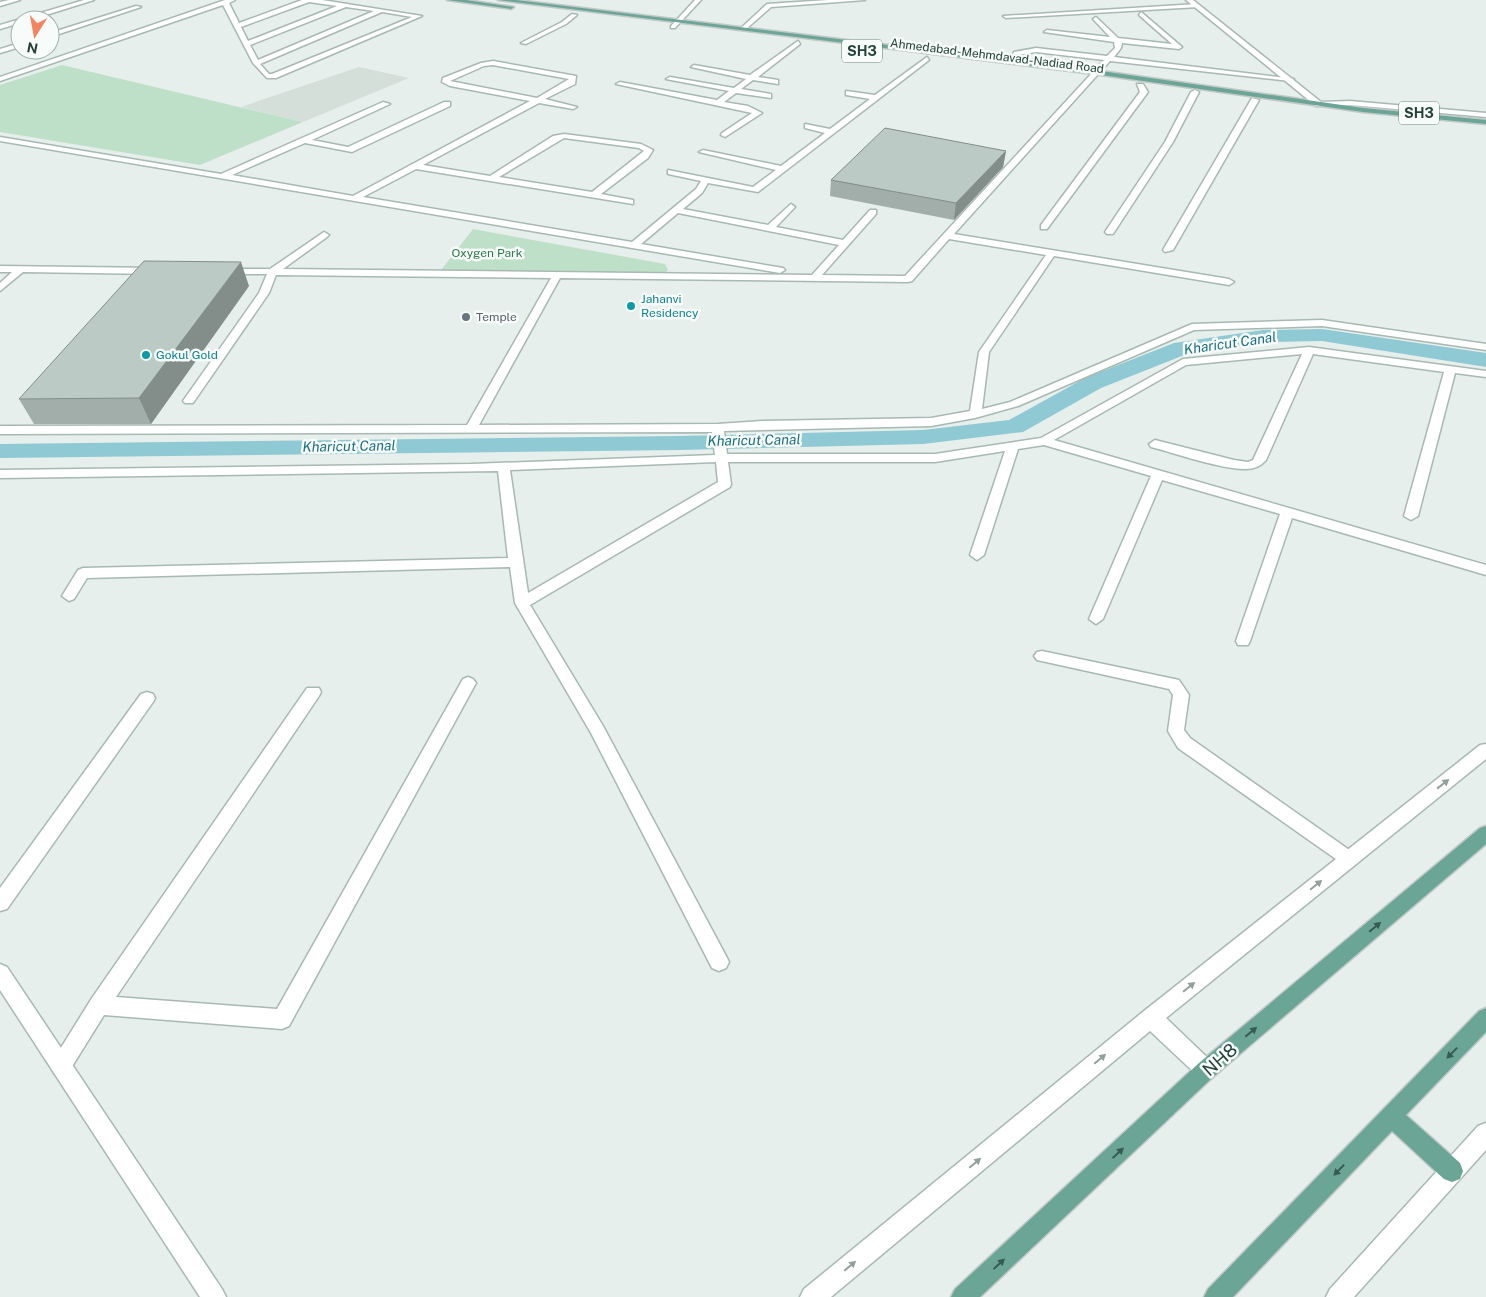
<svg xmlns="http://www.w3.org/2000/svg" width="1486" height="1297" viewBox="0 0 1486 1297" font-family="'Public Sans',sans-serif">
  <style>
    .built { fill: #d4dfda }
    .green { fill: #bfe0c8 }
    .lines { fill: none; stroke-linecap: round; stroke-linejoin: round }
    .canal { fill: #8ec9d4; fill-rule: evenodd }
    .minor-casing { stroke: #a8b8b2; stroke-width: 3 }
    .tertiary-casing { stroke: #a8b8b2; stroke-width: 3 }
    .primary-casing { stroke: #c2cac8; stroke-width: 3 }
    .minor { fill: #fff; fill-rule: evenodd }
    .tertiary { fill: #fff; fill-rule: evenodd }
    .primary { fill: #6aa596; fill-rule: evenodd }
    .wall { fill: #a1aea9 }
    .shaded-wall { fill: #838d89 }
    .building { fill: #bbcac4; stroke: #838d89 }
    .oneway { fill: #92a09c }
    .oneway2 { fill: #365b51 }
    .culture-dot { fill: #0f9aa8; stroke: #f7fbf9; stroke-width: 2 }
    .worship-dot { fill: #6b7280; stroke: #f7fbf9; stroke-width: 2 }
    .labels { text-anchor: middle; stroke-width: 5; stroke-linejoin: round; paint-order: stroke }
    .far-street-label { font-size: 12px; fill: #24423a; stroke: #f7fbf9 }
    .far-park-label { font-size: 12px; fill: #2d7a4b; stroke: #f7fbf9 }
    .far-culture-label { font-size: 12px; fill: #0d838f; stroke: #f7fbf9; text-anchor: start }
    .far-worship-label { font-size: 12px; fill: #5b616d; stroke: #f7fbf9; text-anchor: start }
    .shield { fill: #f7fbf9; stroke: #637a73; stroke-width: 1 }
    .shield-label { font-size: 14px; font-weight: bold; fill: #24423a }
    .far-water-label { font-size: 14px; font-style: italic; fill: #1c6f80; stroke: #f7fbf9 }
    .near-street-label { font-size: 18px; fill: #24423a; stroke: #f7fbf9 }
  </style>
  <rect width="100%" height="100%" fill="#e6efeb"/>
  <path class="built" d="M359 67 409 78 303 122 241 107Z"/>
  <g class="green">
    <path d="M62 65 303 122 200 165 0 132V85Z"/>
    <path d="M473 229 665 264 668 270 662 276 438 274Z"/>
  </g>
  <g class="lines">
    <path class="canal" d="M1322 329 1486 353V367L1322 341 1263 342 1187 354 1101 388 1023 432 923 444 680 450 0 458V444L680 436 923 430 1009 420 1085 378 1174 343 1263 330Z"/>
    <g class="minor-casing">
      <g id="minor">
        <path d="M9 0H20L0 6V2Z"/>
        <path d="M84 0H94L30 20H20V23L0 29V25Z"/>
        <path d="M225 0H235L229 3 239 23 302 0H322L422 16 276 78H267L253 63 223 5 0 81V77ZM309 2 337 6 248 41 241 27ZM346 7 374 11 258 60 250 45ZM382 12 412 17 272 74H269L260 64Z"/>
        <path d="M828 0H865L771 7 745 30 740 29 767 4Z"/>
        <path d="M1197 4 1199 7 1006 18 1003 16Z"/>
        <path d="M136 6 141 7 50 37V33Z"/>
        <path d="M1141 12 1182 47 1179 49 1122 43 1121 48 1114 57 1294 79 1290 81 1110 61 954 234 1229 279 1234 282 1229 285 1054 256 989 352 982 409 1010 402 1192 324 1322 320 1486 344V350L1322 326 1194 330 1018 406 975 418 931 426 724 431 727 454H935L1041 438 1183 359 1309 347 1486 371V377L1455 373 1418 516 1411 520 1404 516 1444 372 1313 354 1266 460C1261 466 1254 469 1246 469 1223 470 1175 453 1151 447L1149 444 1155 440 1234 460 1248 462 1253 460 1302 354 1186 365 1054 440 1486 565V575L1292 518 1250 641 1248 645H1238L1236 641 1280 514 1162 480 1103 619 1096 624 1089 619 1151 476 1044 445 1018 449 984 555 977 560 970 555 1005 451 935 462H728L731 484 730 487 530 605 603 726 726 956 729 962 726 968 719 971 712 968 591 733 515 603 510 567 87 578 74 599 69 601 62 596 78 570 83 568 508 558 498 471 0 478V470L471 464 715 455 712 432 0 434V426L467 425 551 278 276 275 269 293 193 403H185L183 401 259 293 267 274H224L221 273V269H270L324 232 329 235 327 237 283 269 812 275 839 245 678 213 641 244 783 268 785 270 780 273 0 141V137L221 174 383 102 390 104 312 140 348 147 444 102H450V106L352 152 305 143 232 175 353 196 530 101 450 86 442 82 443 78 481 63 493 61 576 76 575 84 545 99 577 107 573 109 539 103 423 165 490 176 553 136 564 134 641 144 653 150 648 158 601 194 633 200V204L416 169 363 197 632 242 696 189 701 181 668 174V170L753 187 776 170 699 152 703 150 781 166 825 133 805 128V124L830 129 870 99 846 95V91L875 95 927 57 929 60 758 192 708 183 702 193 683 209 768 225 791 204 795 207 776 227 843 240 870 210H876V214L822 275 905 276 1104 60 1036 52 1018 55 1013 63H1009L1014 52 1036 48 1107 56 1115 48 1114 42 1044 32 1047 30 1110 37 1093 19 1096 17 1118 38 1172 44 1139 15ZM493 65 569 79 537 98 450 81 484 66ZM564 138 639 148 644 151 592 192 499 177ZM949 239 1046 255 979 352 970 411 931 418 762 421 718 424 479 425 560 278 908 282 912 281ZM716 462 718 482 528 593 510 470Z"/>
        <path d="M572 14 577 15 566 24 526 44 521 43 562 22Z"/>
        <path d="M798 41 800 44 758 77 778 80V84L753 80 741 89 771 94V98L736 93 724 102 748 106 762 113 725 137 721 135 722 133 752 113 616 84 620 82 717 100 729 91 666 79 670 77 734 88 746 79 691 67 694 65 750 75Z"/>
        <path d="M20 43V47L0 53V49Z"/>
        <path d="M1137 84H1143L1148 92 1047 229H1041V225L1140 92Z"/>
        <path d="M1195 90 1199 92 1173 142 1113 234H1107L1105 232 1165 142 1191 92Z"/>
        <path d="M1252 98 1259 100 1173 250 1165 252 1163 250Z"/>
        <path d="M0 266 156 268 161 271 156 274 23 272 0 291V283L12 272H0Z"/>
        <path d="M1042 651 1179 680 1189 695 1184 730 1190 738 1355 854 1358 859 1355 864 1349 867 1343 864 1178 748 1168 731 1173 695 1169 689 1037 660 1034 656 1037 652Z"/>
        <path d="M468 677 473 679 476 683 289 1026 282 1029 104 1015 68 1073 61 1076 54 1073 51 1066 54 1059 92 998 307 688H319L321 692 319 696 116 997 277 1009 463 679Z"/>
        <path d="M147 692 153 694 155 698 153 702 7 909 0 911V888L141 694Z"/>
      </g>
    </g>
    <g class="tertiary-casing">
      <g id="tertiary">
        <path d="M695 0H701L675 28H671V26Z"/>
        <path d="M1186 0H1193L1321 102 1350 101 1486 113V117L1350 105 1316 106Z"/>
        <path d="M1486 744V759L1166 1018 1213 1063 1216 1070 1213 1077 1206 1080 1199 1077 1150 1031 831 1297H800L804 1289 1144 1011 1480 745Z"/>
        <path d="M0 964 7 967 222 1289 226 1297H200L0 990Z"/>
        <path d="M1486 1123V1150L1354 1297H1326L1330 1289 1478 1126Z"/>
      </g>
    </g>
    <g class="primary-casing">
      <g id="primary">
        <path d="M447 0H466L514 7 511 9Z"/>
        <path d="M498 0H516L1094 70 1363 108 1486 120V124L1363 112 1094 74Z"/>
        <path d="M1486 826V844L1213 1077 980 1297H951L955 1289 1199 1063 1480 828Z"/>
        <path d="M1486 1008V1032L1406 1115 1460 1163 1463 1171 1460 1179 1452 1182 1444 1179 1392 1131 1233 1297H1204L1208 1289 1479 1011Z"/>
      </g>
    </g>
    <use href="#minor" class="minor"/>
    <use href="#tertiary" class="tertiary"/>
    <use href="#primary" class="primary"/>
  </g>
  <g class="wall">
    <path d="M1006 151 1003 167 954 220 830 196 831 180Z"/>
    <path d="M249 286 151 424H34L19 399Z"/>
  </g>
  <g class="shaded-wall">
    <path d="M1006 151 1003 167 954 220 956 203Z"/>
    <path d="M241 262 249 286 151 424 139 398Z"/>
  </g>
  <g class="building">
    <path d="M885 128 1006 151 956 203 831 180Z"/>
    <path d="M144 261 241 262 139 398 19 399Z"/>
  </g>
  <defs><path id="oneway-solid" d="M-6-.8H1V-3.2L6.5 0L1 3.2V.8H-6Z" transform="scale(1.25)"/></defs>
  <g class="oneway">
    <use href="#oneway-solid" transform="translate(1443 784) rotate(-38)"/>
    <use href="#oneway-solid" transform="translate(1316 885) rotate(-39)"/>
    <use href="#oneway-solid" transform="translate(1189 987) rotate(-39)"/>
    <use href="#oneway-solid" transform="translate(1100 1059) rotate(-40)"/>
    <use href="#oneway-solid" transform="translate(975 1163) rotate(-40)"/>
    <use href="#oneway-solid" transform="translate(850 1266) rotate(-40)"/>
  </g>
  <g class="oneway2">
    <use href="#oneway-solid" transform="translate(1375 927) rotate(-40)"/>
    <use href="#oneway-solid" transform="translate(1251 1032) rotate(-40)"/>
    <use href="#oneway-solid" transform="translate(1452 1053) rotate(134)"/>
    <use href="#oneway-solid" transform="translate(1118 1153) rotate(-43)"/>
    <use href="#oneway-solid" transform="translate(1339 1170) rotate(134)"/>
    <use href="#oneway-solid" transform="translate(999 1264) rotate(-43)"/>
  </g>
  <g class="culture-dot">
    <circle cx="631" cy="306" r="5"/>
    <circle cx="146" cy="355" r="5"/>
  </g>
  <circle class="worship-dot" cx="466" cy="317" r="5"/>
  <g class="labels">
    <g class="far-street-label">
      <text transform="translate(997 56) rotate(7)" y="4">Ahmedabad-Mehmdavad-Nadiad Road</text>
    </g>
    <g class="far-park-label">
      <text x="487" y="257">Oxygen Park</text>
    </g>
    <g class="far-culture-label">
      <text x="641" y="303">Jahanvi<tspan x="641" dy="14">Residency</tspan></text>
      <text x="156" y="359">Gokul Gold</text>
    </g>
    <g class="far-worship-label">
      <text x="476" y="321">Temple</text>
    </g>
    <g class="shield">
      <rect x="842" y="39.5" width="40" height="23" rx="4"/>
      <rect x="1399" y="101.5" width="40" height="23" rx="4"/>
    </g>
    <g class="shield-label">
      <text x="862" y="56">SH3</text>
      <text x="1419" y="118">SH3</text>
    </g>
    <g class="far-water-label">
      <text transform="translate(1230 343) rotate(-8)" y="5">Kharicut Canal</text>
      <text transform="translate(754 440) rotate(-1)" y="5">Kharicut Canal</text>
      <text transform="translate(349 446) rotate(-1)" y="5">Kharicut Canal</text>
    </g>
    <g class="near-street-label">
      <text transform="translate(1220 1060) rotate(-41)" y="6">NH8</text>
    </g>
  </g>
  <g transform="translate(35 35) rotate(191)"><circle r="24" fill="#f7fbf9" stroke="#a3b1ad"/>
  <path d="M0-4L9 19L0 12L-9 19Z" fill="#f4845f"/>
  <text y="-8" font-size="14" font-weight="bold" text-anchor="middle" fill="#24423a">N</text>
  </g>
</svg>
